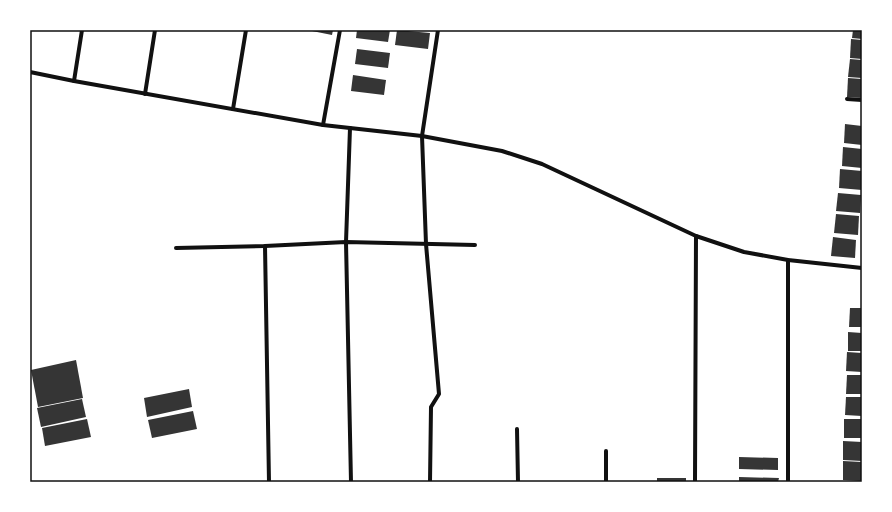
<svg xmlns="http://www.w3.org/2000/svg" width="892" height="512" viewBox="0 0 892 512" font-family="'Sofia Sans Condensed',sans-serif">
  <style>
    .building { fill: #353535 }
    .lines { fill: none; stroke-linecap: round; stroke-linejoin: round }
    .minor { stroke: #111; stroke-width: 4 }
    .neatline { fill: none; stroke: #111; stroke-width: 1.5 }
  </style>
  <rect width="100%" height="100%" fill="#fff"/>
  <g class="building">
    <path d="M307 30H333L332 35Z"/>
    <path d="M357 30H390L388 42 356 38Z"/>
    <path d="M397 30 430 33 428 49 395 45Z"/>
    <path d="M853 30H862V39L852 38Z"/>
    <path d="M851 39 862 40V59L850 58Z"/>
    <path d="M357 49 390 53 388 68 355 64Z"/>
    <path d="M850 59 862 60V78L848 77Z"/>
    <path d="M353 75 386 80 384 95 351 91Z"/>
    <path d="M848 78 862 79V98L847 97Z"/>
    <path d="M845 124 862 126V145L844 143Z"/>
    <path d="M843 147 862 149V168L842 166Z"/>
    <path d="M840 169 862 171V190L839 188Z"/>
    <path d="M838 193 861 195 860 213 836 211Z"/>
    <path d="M836 214 859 216 858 235 834 233Z"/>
    <path d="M833 237 856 240 855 258 831 256Z"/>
    <path d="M850 308H862V327H849Z"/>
    <path d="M848 332 862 333V351H848Z"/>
    <path d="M847 352 862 353V372L846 371Z"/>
    <path d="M76 360 83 398 38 407 31 370Z"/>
    <path d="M847 375H862V394H846Z"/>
    <path d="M189 389 192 407 147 417 144 398Z"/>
    <path d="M846 397H862V416L845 415Z"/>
    <path d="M82 399 86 417 41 427 37 408Z"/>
    <path d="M193 411 197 429 152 438 148 420Z"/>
    <path d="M87 419 91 437 45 446 42 428Z"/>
    <rect x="844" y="419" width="18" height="19"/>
    <path d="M843 441 862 442V461L843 460Z"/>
    <path d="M739 457 778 458V470L739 469Z"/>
    <path d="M843 461 862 462V481L843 480Z"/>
    <path d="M739 477 779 478 778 482H739Z"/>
    <rect x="657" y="478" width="29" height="4"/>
  </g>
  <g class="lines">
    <g class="minor">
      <path d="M30 72 74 81 323 125 422 136 502 151 542 164 696 236 744 252 788 260 862 268"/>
      <path d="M74 81 82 30"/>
      <path d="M145 94 155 30"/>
      <path d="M847 99 862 100"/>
      <path d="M233 109 246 30"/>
      <path d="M323 125 340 30"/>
      <path d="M350 128 346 242 351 482"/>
      <path d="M265 246 269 482"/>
      <path d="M176 248 265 246 346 242 475 245"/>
      <path d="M788 260V482"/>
      <path d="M517 429 518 482"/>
      <path d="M430 482 431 407 439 394 426 244 422 136 438 30"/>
      <path d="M606 482V451"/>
      <path d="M695 482 696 236"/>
    </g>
  </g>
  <rect width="892" height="512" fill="none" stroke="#ffffff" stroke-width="62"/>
  <rect x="31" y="31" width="830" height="450" class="neatline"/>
</svg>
